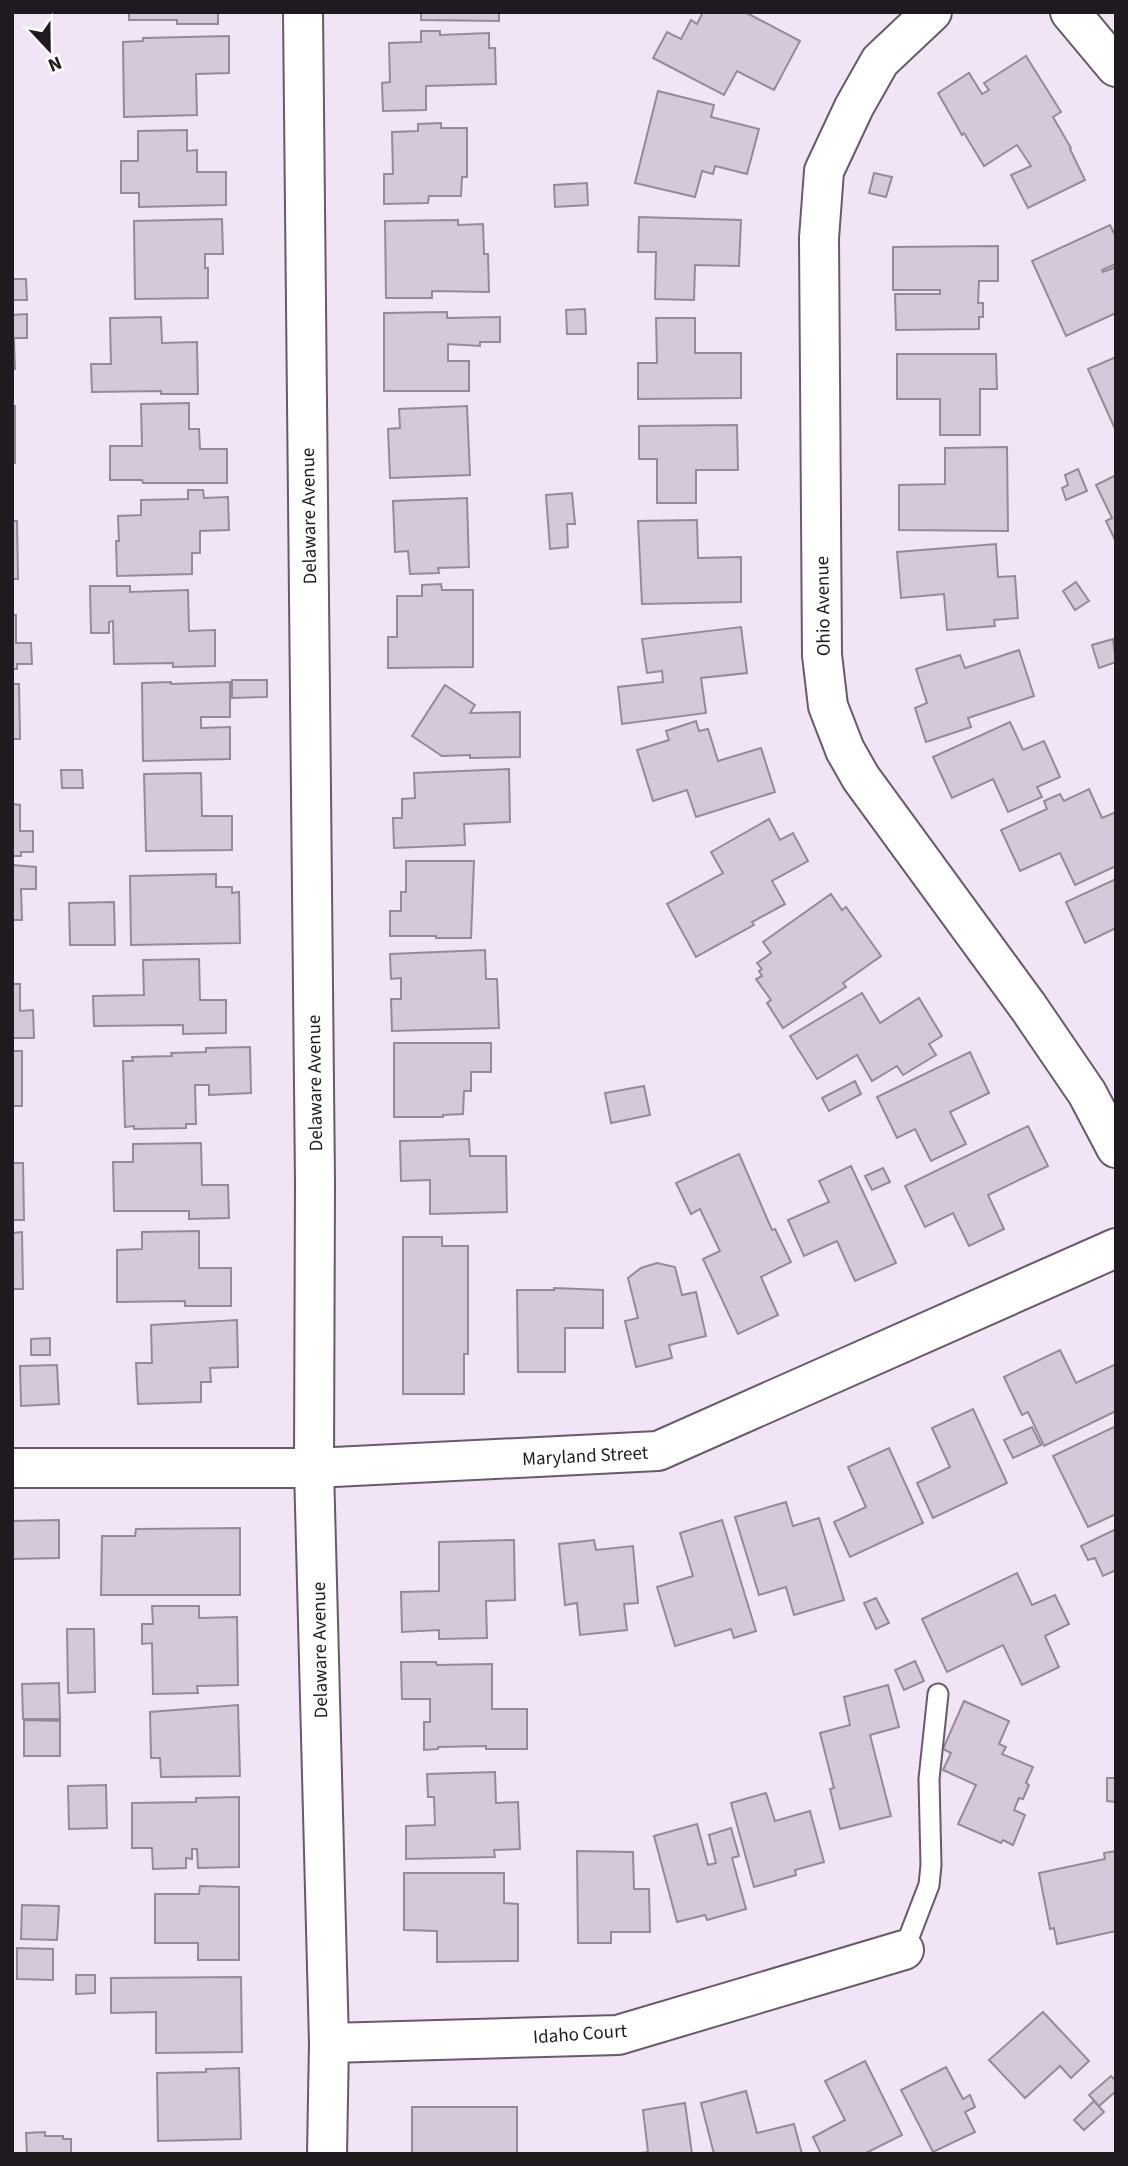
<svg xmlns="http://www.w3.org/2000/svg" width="1128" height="2166" viewBox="0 0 1128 2166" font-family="'Source Sans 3',sans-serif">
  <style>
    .building { fill: #d5c8d8; stroke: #968a99; stroke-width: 2 }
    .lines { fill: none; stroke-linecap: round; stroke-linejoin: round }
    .lane-casing { stroke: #675b69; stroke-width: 23 }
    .street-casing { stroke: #675b69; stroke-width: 42 }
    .lane { stroke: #fff; stroke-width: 19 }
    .street { stroke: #fff; stroke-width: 38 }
    .labels { text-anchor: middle; stroke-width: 7; stroke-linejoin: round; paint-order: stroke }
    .street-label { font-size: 19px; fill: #1f1a20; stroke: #fff }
  </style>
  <rect width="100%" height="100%" fill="#f1e4f4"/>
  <g class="building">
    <path d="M129 12H218V24H177V20H129Z"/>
    <path d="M421 12H499V21L421 20Z"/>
    <path d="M703 12H745L800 41 774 90 737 71 724 95 653 58 667 32 681 39 691 20 697 24Z"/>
    <path d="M421 31H440V35L489 33V48H495L496 84 426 86V110L383 111 382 83 390 82 389 43 421 42Z"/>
    <path d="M229 36V73L196 74 197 115 124 117 123 42 143 41V38Z"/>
    <path d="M1026 56 1061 112 1053 117 1071 148 1070 149 1085 180 1028 208 1011 175 1031 166 1017 145 984 166 964 133 962 135 938 93 969 73 982 94 989 90 984 83Z"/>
    <path d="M658 91 714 105 711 117 759 129 747 174 715 166 713 174 702 171 695 197 635 183Z"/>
    <path d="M441 123V128H467V177H462L461 196H429L428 203 384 204V174H393L392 132 418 131V124Z"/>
    <path d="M187 130V151L197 150V172H226V205L139 207V193H121V161H138V131Z"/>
    <path d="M874 173 892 177 886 197 869 193Z"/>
    <path d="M587 183 588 205 555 207 554 185Z"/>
    <path d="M639 217 741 220 739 266 695 265 694 300 655 299 656 252H638Z"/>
    <path d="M222 219 223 254H205V268H208V298L135 299 134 221Z"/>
    <path d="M458 220V225L483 224 484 254H488L489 292 432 291V298H386L385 221Z"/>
    <path d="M1110 225 1116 237V264L1102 270 1103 272 1116 267V313L1066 336 1032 261Z"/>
    <path d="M998 246V281H979L978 303H983V317H979V329L896 330 895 294H940V290H893V247Z"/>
    <path d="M12 247 13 279H26L27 300H12Z"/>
    <path d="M585 309 586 334H567L566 310Z"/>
    <path d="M447 312V318L500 317V342H480V346L448 344V361H469V391H384V313Z"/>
    <path d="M27 314V338H14L15 369H12V315Z"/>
    <path d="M161 317 162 343 197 342 198 394H161V391L92 392 91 364H111L110 318Z"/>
    <path d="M656 318H695V353H741V398L638 399V363H657Z"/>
    <path d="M897 354H996L997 389H980V435H940V399H897Z"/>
    <path d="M1116 357V431L1088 369Z"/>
    <path d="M189 403V429H199L200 449H227V483H143L142 480H110V446H142L141 404Z"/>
    <rect x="12" y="406" width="3" height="57"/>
    <path d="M467 406 470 475 390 478 388 429 400 428 399 409Z"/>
    <path d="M737 425 738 470H696V503H657V459H639V426Z"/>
    <path d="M1007 447 1008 531 899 530V485L945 484V448Z"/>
    <path d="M1078 469 1087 491 1066 500 1062 488 1068 485 1065 475Z"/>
    <path d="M1116 475V542L1106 521 1112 518 1096 485Z"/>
    <path d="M188 490H203L204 498 228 497 229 530 200 531V553H192V574L117 576 116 541H119L118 516 141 515V500L188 499Z"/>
    <path d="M572 493 575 524H567L568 547 550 549 546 495Z"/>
    <path d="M467 498 469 567 438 568 439 573 410 574 408 551 395 552 393 501Z"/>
    <path d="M697 520 698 558 741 557V602L642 604 638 521Z"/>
    <path d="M12 521H17L18 579H12Z"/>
    <path d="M996 544 998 577 1015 576 1018 618 994 620 995 626 947 630 944 594 901 598 897 552Z"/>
    <path d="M1076 582 1089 601 1075 610 1063 591Z"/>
    <path d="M441 584 442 590H473V667L388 668V637H397V596H422V585Z"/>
    <path d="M90 586H130V592L188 590 189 631 215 630V666L173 667V663L114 664 113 621 109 622V633H91Z"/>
    <path d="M12 615H16V643H31L32 664H17V669H12Z"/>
    <path d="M741 627 747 673 701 678 706 713 622 724 618 687 663 682 662 671 647 673 642 639Z"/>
    <path d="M1113 639 1116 662 1099 668 1092 645Z"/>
    <path d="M1019 650 1034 696 968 718 971 727 926 742 915 708 927 703 916 669 960 655 965 668Z"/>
    <path d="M232 680H267V697L232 698Z"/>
    <path d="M171 682V684L230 682V717H201V728L230 727V759L143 761 142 683Z"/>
    <path d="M12 684H19L20 739H12Z"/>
    <path d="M445 685 475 705 470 713 520 712V757L470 758V755L442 756 412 736Z"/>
    <path d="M696 721 699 731 708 729 718 761 761 748 775 792 696 817 687 790 653 801 637 750 669 740 666 731Z"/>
    <path d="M1010 722 1023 750 1044 741 1060 777 1037 787 1042 797 1008 812 993 779 952 798 933 757Z"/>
    <path d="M509 769 510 822 464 824 465 845 394 848 393 818H402V799L415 798 414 773Z"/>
    <path d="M61 770H82L83 788H62Z"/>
    <path d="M201 773 202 816H232V850L146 851 144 774Z"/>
    <path d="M1089 789 1102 818 1116 812V866L1075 885 1060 853 1020 871 1001 830 1047 809 1044 801 1060 794 1064 801Z"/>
    <path d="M12 804 20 805V831H33V852H21V856H12Z"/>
    <path d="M769 819 780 840 793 833 808 861 772 881 785 904 752 922 754 925 696 957 667 904 723 873 711 852Z"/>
    <path d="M406 861H474L471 938H436V936H390V911H401V892H406Z"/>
    <path d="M12 865 36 867V889H21L22 920H12Z"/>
    <path d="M216 874V887H232V893L239 892 240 943 131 945 130 876Z"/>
    <path d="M1116 879V928L1085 943 1066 902Z"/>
    <path d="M831 894 842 910 846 907 881 956 843 983 846 987 783 1028 767 1003 771 1000 756 979 762 976 759 971 762 969 757 963 771 953 763 942Z"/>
    <path d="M114 902 115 945H70L69 903Z"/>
    <path d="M485 950 486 979H497L499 1028 392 1031 391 999H401V978L391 979 390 954Z"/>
    <path d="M199 959 200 1000H226V1033L183 1034V1025L94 1026 93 996 144 995 143 960Z"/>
    <path d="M12 984H20V1011L33 1010 34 1038H12Z"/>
    <path d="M862 993 880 1023 919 998 942 1036 929 1044 936 1055 903 1075 897 1066 872 1081 857 1055 817 1079 790 1036Z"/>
    <path d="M394 1043H491V1072H471V1091H464L463 1114 443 1115V1117H394Z"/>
    <path d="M250 1047 251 1093 209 1095V1085H195L196 1124H186V1128L134 1129V1126L125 1127 123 1061H133L132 1057 172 1056 171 1053 206 1052V1048Z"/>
    <rect x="12" y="1051" width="10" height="55"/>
    <path d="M970 1052 989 1093 950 1112 966 1144 931 1161 915 1129 897 1138 877 1097Z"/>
    <path d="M855 1081 861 1094 829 1111 822 1098Z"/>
    <path d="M644 1086 650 1115 611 1123 605 1093Z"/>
    <path d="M1028 1126 1048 1166 988 1195 1004 1229 969 1246 953 1213 925 1227 905 1186Z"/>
    <path d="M469 1139 470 1156H506L507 1212 430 1214V1180L401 1181 400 1141Z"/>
    <path d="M201 1143 202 1185H228L229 1218 189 1219V1211H114L113 1162H133V1144Z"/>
    <path d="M739 1154 772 1230 775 1229 791 1262 761 1277 778 1315 738 1334 703 1259 720 1251 700 1209 691 1214 676 1183Z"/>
    <path d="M12 1163H23L24 1220H12Z"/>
    <path d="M851 1166 896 1263 855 1281 837 1241 804 1256 788 1220 829 1202 819 1181Z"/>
    <path d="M883 1168 890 1182 872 1190 865 1176Z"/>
    <path d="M199 1231V1268H231V1306H185V1301L117 1302V1250L142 1249V1232Z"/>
    <path d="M22 1232 23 1289H12V1233Z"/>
    <path d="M403 1237H442V1246H468V1354H464V1394H403Z"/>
    <path d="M657 1263 675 1267 682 1295 696 1292 706 1336 669 1345 672 1358 636 1367 625 1321 638 1318 628 1278 641 1268Z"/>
    <path d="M554 1288 603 1290V1328H565V1372H518L517 1290H554Z"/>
    <path d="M237 1320 238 1367 210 1368 211 1382H201V1402L138 1404 136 1363H152L151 1325Z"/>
    <path d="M50 1338V1355H31V1339Z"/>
    <path d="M1060 1350 1076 1383 1116 1364V1411L1044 1446 1028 1412 1022 1415 1004 1377Z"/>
    <path d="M57 1365 59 1404 21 1406 20 1366Z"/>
    <path d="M973 1409 1007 1483 933 1518 917 1483 950 1467 932 1428Z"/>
    <path d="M1116 1426V1514L1088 1527 1053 1456Z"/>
    <path d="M1032 1427 1041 1445 1013 1458 1004 1440Z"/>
    <path d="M889 1448 923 1523 850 1557 834 1522 866 1507 848 1467Z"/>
    <path d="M786 1502 793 1526 819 1518 844 1600 794 1615 786 1587 759 1595 735 1517Z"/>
    <path d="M59 1520V1558L12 1559V1521Z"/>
    <path d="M722 1520 756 1631 734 1638 731 1629 675 1646 657 1587 693 1576 680 1533Z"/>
    <path d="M240 1528V1595H101L102 1536H135L136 1529Z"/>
    <path d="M1116 1529V1570L1103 1576 1095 1558 1088 1560 1081 1546Z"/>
    <path d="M514 1540 515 1600 486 1601 487 1638 439 1639V1630L402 1632 401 1592 439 1591V1542Z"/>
    <path d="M594 1540 596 1550 633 1546 638 1603 624 1604 627 1630 580 1635 577 1603 565 1605 559 1544Z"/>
    <path d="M1017 1573 1032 1605 1055 1595 1069 1624 1045 1636 1059 1667 1022 1685 1003 1645 947 1672 922 1619Z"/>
    <path d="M876 1598 889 1623 876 1629 864 1603Z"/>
    <path d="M152 1606H199V1618L237 1617 238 1685 197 1686 198 1693 153 1694 152 1643 142 1644V1624H153Z"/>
    <path d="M67 1629H94L95 1692 68 1693Z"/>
    <path d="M915 1661 924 1681 904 1690 895 1670Z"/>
    <path d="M401 1662H436L437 1665 492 1664V1709H527V1749H486V1746L438 1747V1749L424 1750V1722H430V1699H402Z"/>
    <path d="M59 1683 60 1719H23L22 1684Z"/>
    <path d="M888 1685 899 1727 870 1735 891 1816 840 1829 830 1789 834 1788 820 1733 850 1725 844 1697Z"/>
    <path d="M964 1701 1009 1721 999 1744 1006 1747 1002 1754 1033 1767 1026 1783 1029 1785 1023 1799 1019 1798 1014 1810 1025 1815 1013 1845 1003 1840 1001 1843 958 1824 976 1785 943 1770 951 1753 943 1749Z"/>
    <path d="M238 1705 240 1776 161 1777 160 1758H151L150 1712Z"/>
    <path d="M24 1720 60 1721V1756H24Z"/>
    <path d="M495 1772 496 1803 518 1802 520 1849 494 1850 495 1857 406 1859V1826L435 1825 434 1797H428L427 1774Z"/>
    <path d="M1107 1778H1116V1802L1107 1801Z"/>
    <path d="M106 1785 107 1828 69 1829 68 1786Z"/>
    <path d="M766 1793 775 1821 810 1811 824 1862 795 1870 796 1875 754 1887 731 1803Z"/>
    <path d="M239 1797V1867L198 1868 197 1849H192V1859L186 1858V1868L153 1869 152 1848H132V1803L196 1802V1798Z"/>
    <path d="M697 1824 708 1865 716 1863 709 1835 731 1828 739 1856 732 1858 746 1909 707 1920 705 1915 677 1922 654 1836Z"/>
    <path d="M577 1851 633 1852 634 1889H649L650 1932H611V1943H578Z"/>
    <path d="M1116 1851V1931L1057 1944 1054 1928 1050 1929 1039 1873 1105 1859 1104 1853Z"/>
    <path d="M404 1873H504V1903L518 1904V1961L437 1962V1931L404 1930Z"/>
    <path d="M200 1886 239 1887V1960H198V1943H155V1894H199Z"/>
    <path d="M22 1905 59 1906 57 1940 21 1939Z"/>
    <path d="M17 1948 53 1949V1980L17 1979Z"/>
    <path d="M76 1975H95V1993L76 1994Z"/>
    <path d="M241 1977 242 2052 156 2053V2012L111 2013V1978Z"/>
    <path d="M1043 2012 1089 2061 1071 2078 1060 2066 1025 2098 989 2060Z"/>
    <path d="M865 2061 902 2135 864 2154H821L813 2137 845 2120 825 2081Z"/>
    <path d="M946 2067 963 2099 970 2095 975 2107 965 2112 975 2132 933 2152 901 2090Z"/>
    <path d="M239 2068 241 2139 158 2141 157 2073 206 2072V2069Z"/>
    <path d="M1111 2076 1116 2081V2091L1099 2106 1089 2095Z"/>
    <path d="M746 2091 757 2133 794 2124 802 2154H714L701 2103Z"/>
    <path d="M1094 2101 1104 2112 1084 2130 1074 2120Z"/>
    <path d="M685 2103 692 2154H636L648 2152 643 2110Z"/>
    <rect x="412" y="2107" width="105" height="47"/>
    <path d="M45 2132V2136H63V2139H71V2154H27L26 2133Z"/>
  </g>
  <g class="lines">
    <g class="lane-casing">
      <path id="lane" d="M904 1950 929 1885 931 1865 929 1779 938 1694"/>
    </g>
    <g class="street-casing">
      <g id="street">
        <path d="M303 12 315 1182 314 1468 329 2043 327 2154"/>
        <path d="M932 12 880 61 854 107 824 171 819 238 822 655 828 706 845 750 861 778 1029 1008 1087 1093 1116 1148"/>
        <path d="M1070 12 1116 67"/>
        <path d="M12 1468H314L658 1451 1116 1248"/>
        <path d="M329 2043 618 2035 904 1950"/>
      </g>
    </g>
    <use href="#lane" class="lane"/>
    <use href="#street" class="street"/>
  </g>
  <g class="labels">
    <g class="street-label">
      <text transform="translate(308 516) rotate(-91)" y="7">Delaware Avenue</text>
      <text transform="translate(822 606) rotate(-91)" y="7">Ohio Avenue</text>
      <text transform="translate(314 1083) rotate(-91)" y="7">Delaware Avenue</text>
      <text transform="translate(585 1455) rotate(-3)" y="7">Maryland Street</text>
      <text transform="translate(319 1650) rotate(-91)" y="7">Delaware Avenue</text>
      <text transform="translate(580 2033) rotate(-4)" y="7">Idaho Court</text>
    </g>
  </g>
  <rect width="1128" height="2166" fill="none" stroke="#1f1a20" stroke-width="28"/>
  <g transform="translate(49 49) rotate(158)" stroke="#ffffff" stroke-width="5" paint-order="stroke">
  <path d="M0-5L12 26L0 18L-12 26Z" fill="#1f1a20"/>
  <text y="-10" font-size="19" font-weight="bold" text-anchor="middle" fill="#1f1a20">N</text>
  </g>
</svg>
